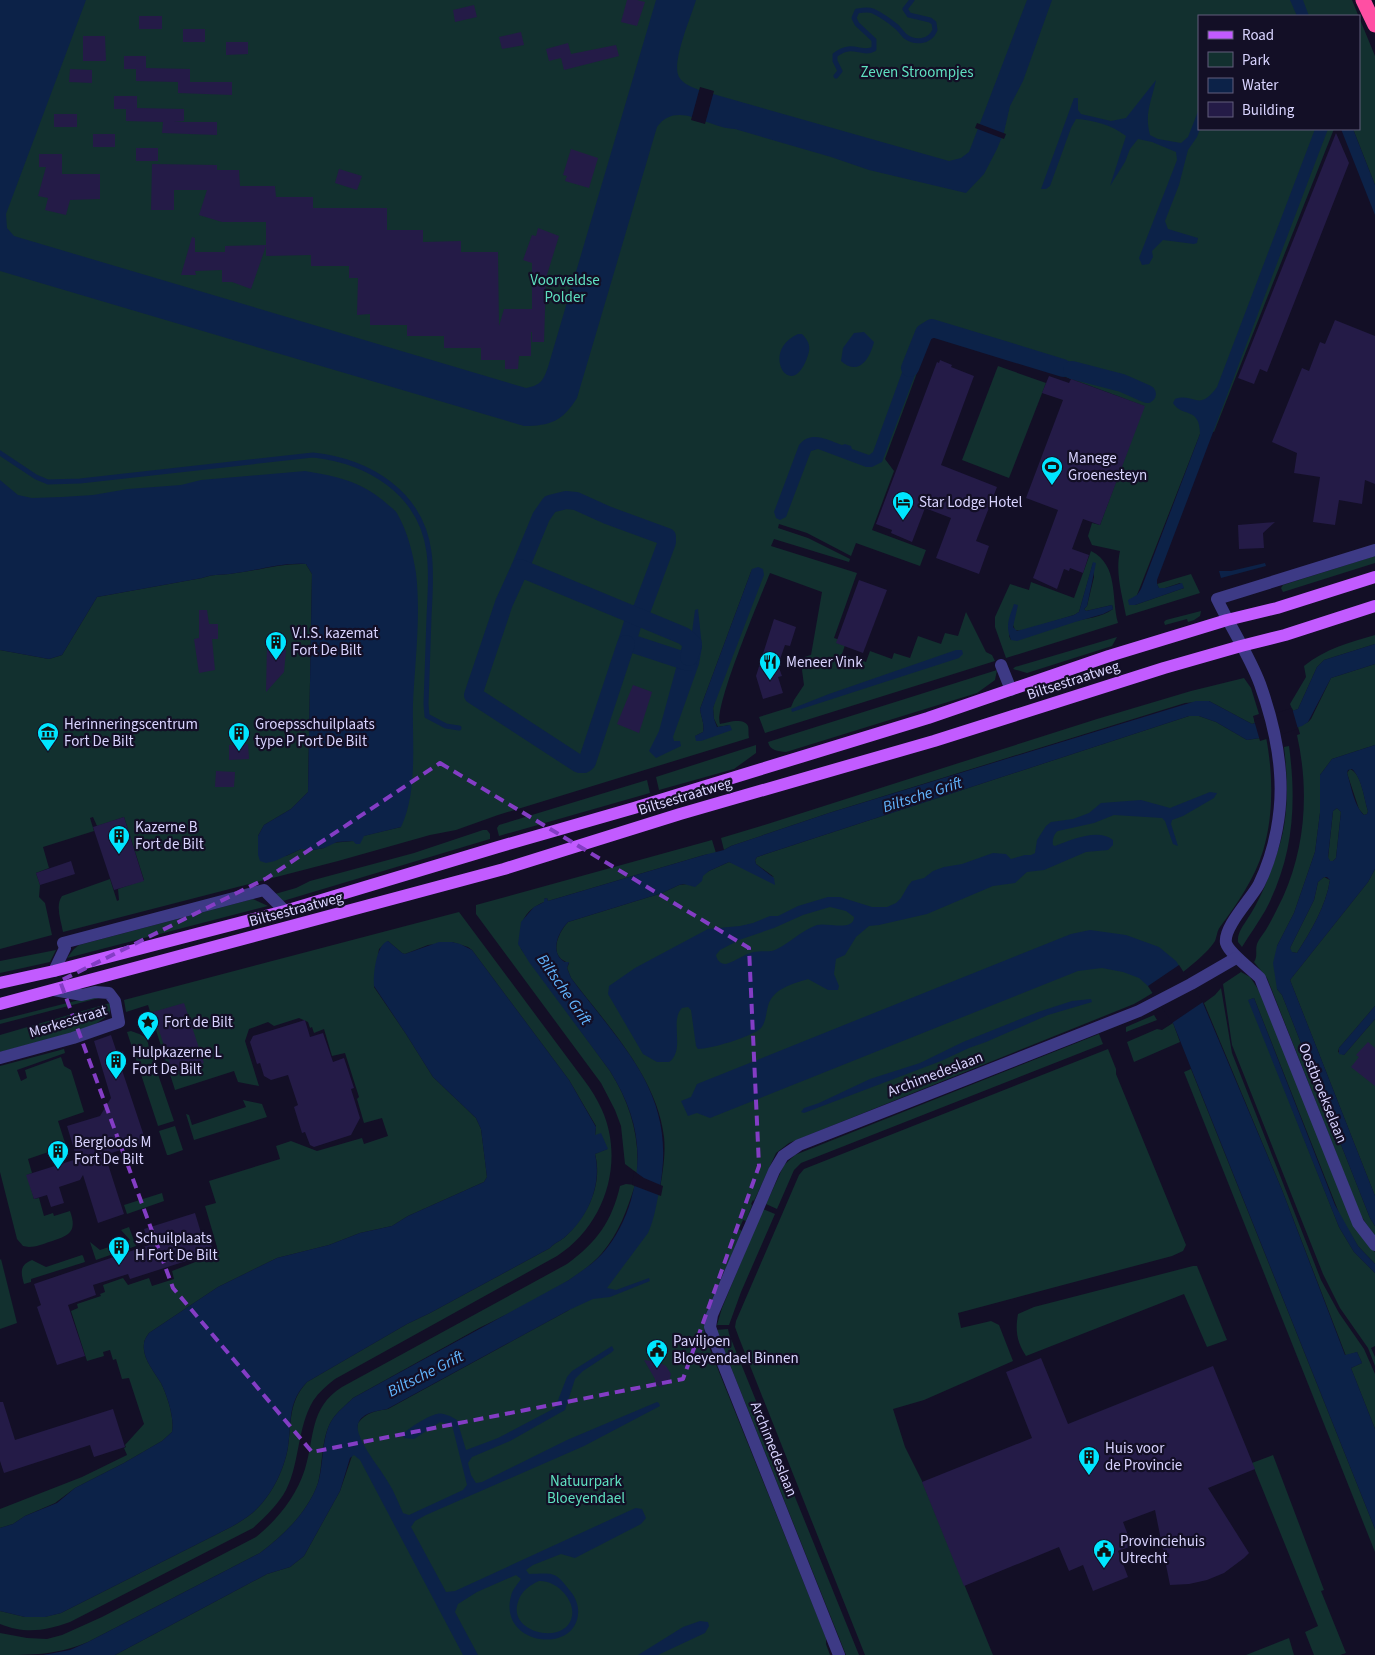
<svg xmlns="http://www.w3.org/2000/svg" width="1375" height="1655" viewBox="0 0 1375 1655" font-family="'Source Sans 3',sans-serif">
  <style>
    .green { fill: #12302f; fill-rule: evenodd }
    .water { fill: #0c2248; fill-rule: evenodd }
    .pier { fill: #130f26 }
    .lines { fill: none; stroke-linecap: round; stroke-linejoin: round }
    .stream { stroke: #0c2248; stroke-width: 5 }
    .canal { stroke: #0c2248; stroke-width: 18 }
    .building { fill: #241b47 }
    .minor { stroke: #3d3a85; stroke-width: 12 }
    .primary { stroke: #c25bff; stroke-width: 12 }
    .motorway { stroke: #ff4fa3; stroke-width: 15 }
    .marked { fill: none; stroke: #843dc5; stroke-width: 4; stroke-dasharray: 10 6; stroke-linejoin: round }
    .labels { text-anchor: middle; stroke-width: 4.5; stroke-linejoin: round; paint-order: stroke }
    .park-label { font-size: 15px; fill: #5fe0c0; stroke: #130f26 }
    .poi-label { font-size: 15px; fill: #d9d4ff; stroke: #130f26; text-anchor: start }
    .street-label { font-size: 15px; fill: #d9d4ff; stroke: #130f26 }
    .water-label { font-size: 16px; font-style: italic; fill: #62b6ff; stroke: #130f26 }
  </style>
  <rect width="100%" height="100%" fill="#130f26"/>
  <g class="green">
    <path d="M0 0H1352L1375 56V185L1353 129H1359V16H1199V129H1334L1214 432 1200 427V434L1137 595 1135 605 1181 589 1184 588 1180 583 1165 588H1159L1157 584 1191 574 1200 593 1126 616C1122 594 1115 573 1120 551L1092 545 1088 536 1092 523 1100 525 1144 406C1074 380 1004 353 931 335L885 459 894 471 872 530 926 550 920 566 856 543 851 556 807 533 779 524 778 528 808 538 850 559 849 562 774 539 771 546 857 573 834 638 846 642 842 654 866 662 870 651 892 659 894 653 910 658 918 636 941 644 945 633 958 636 966 612 986 652 992 655 995 661 765 733 759 717 791 707 794 700 804 685 802 670 804 657 811 655 822 592 770 573C761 596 713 708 720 724 727 723 743 717 748 726 749 729 748 734 749 738L498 815 456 830 430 835 338 861 63 932C61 920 55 906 62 896L110 879 117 901 119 900 118 889 144 880 124 817 97 826 93 817 90 818 94 831 43 847 49 868 36 873 40 885 39 897 45 903 52 935 0 949V650L49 659 62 655 97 597 202 578C216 573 222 576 236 573 260 570 282 563 306 564L312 574 308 792 291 809 264 825 258 836V855L286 856 301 849 313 850 324 848 331 843 353 841 363 836 401 827V563L0 509ZM752 569 713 708 714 719 718 727 730 725 695 736 703 732C705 724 701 717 700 709Z"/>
    <path d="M998 366 1046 383 1009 478 962 460Z"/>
    <path d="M1091 551C1119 565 1111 598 1118 623L1006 658 995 627V617L1010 584 1029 590 1031 582 1074 598ZM1093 563 1094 577 1087 606 1084 609 1086 611 1112 605 1113 609C1101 618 1086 618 1072 622 1051 629 1033 635 1011 640L1009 636 1013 625 1015 630 1021 631 1074 615 1079 612Z"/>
    <path d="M1375 556V563L1283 592 1281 588 1283 585Z"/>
    <path d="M1201 611 1200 616 1194 620 1188 622 1187 619 1165 625 1164 622 1166 620Z"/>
    <path d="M1375 635V644L1324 660 1317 667 1298 709 1293 711 1290 704 1306 677 1304 666C1325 649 1350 642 1375 635Z"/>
    <path d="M1117 637 1112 646 1027 673 1013 669 1015 667Z"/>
    <path d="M1375 664V745L1332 759 1320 775V813L1315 852 1294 913 1277 946V989L1282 995 1370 1218 1375 1226V1237L1361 1216 1267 978 1254 962C1258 956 1255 951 1257 944 1259 939 1264 933 1267 928 1273 918 1278 907 1283 897 1306 846 1309 789 1297 735L1300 734 1298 727 1308 722 1311 719 1331 678Z"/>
    <path d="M997 670 995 680 977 693 786 752C778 751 770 751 768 742Z"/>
    <path d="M1244 678 1251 688 1259 714 1253 716 1255 723 1252 724 1209 701 1185 703 829 813 731 846 724 850 721 838 761 826 1097 719 1191 691Z"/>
    <path d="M1189 716H1199L1216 722 1247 740 1266 737C1273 773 1274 815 1263 851 1255 878 1237 904 1220 927 1217 931 1217 936 1215 941 1210 949 1201 957 1194 963 1176 979 1155 992 1134 1004L789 1143 776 1153 754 1201 753 1200 751 1204 752 1205 746 1221 743 1220 739 1229 742 1231 707 1311 704 1326 705 1337 826 1638V1644L830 1655H115L267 1574 290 1567 304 1556 340 1491 352 1456 358 1423C367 1412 375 1411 388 1409L569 1310 659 1194C662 1176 666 1156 664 1137 657 1077 607 1025 571 978L567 968 569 963C548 957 557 934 568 922L662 893 679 885 687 884 709 871 729 862 774 877 756 864 755 860 757 857Z"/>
    <path d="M756 745V753L734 769 659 790 656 777Z"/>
    <path d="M1289 746C1297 805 1293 858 1265 911 1258 923 1250 934 1242 947L1238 942C1237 933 1243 926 1248 918 1262 897 1271 872 1279 847 1289 816 1288 779 1284 747Z"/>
    <path d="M1350 769C1362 774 1364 799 1368 811L1367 814 1364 815 1359 809 1347 773Z"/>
    <path d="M647 780 650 793 499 836 497 828 499 825Z"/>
    <path d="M1337 808 1341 812 1336 858 1333 861H1330L1328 858 1333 811Z"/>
    <path d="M483 830H487L490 834V839L283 901 275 894 296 888 310 881 414 853Z"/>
    <path d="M712 840 716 853 704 855 548 901 547 898 544 899V902C521 912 519 926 521 949L610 1071C630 1103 640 1136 637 1173L625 1164 621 1126 615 1110 601 1083 476 914V905Z"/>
    <path d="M1375 869V1006L1339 1048 1338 1052 1344 1055 1375 1019V1196L1290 980 1368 882Z"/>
    <path d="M1324 877 1330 880C1326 906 1311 931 1297 953L1291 952 1290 948 1314 900 1318 882Z"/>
    <path d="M253 899 268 906 67 958 74 949 79 945Z"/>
    <path d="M459 912 584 1080C591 1089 597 1099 602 1110 625 1162 605 1225 557 1256L335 1379C327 1385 319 1392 313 1401 297 1428 300 1463 286 1490 278 1505 265 1517 253 1528L70 1622C45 1631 25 1634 0 1624V1611L25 1617H44L61 1613 231 1527C238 1523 245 1519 251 1514 270 1499 284 1471 288 1447 292 1421 288 1403 307 1382L407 1324 430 1313 550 1248C554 1243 561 1241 566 1236 588 1215 603 1184 595 1154L607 1149 595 1136 596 1126 569 1080 472 950 468 947 452 942 428 945 405 954 402 953 388 941 379 949 374 987 406 1034 433 1077 476 1118 481 1129 485 1160 487 1177 484 1182 408 1216 392 1226 360 1233 329 1245 277 1258 218 1287 149 1333C147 1336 144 1340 144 1344 142 1358 154 1371 161 1383 167 1395 175 1419 172 1432L162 1441 124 1463 75 1488 55 1503 25 1516 13 1524 0 1528V1509L82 1477 127 1455 124 1448 126 1447 125 1445 144 1424 129 1378 122 1379 116 1359 113 1360 110 1350 103 1352 104 1356 87 1361 71 1311 78 1308 77 1304 101 1296 100 1294 105 1292 103 1285 123 1278 128 1285 149 1278 152 1286 174 1279 172 1271 211 1256 209 1250 217 1247 205 1206 216 1203 209 1181 280 1159 276 1146 291 1141 317 1151 362 1138 364 1144 388 1136 382 1118 364 1123 357 1099 359 1097 345 1053 332 1056 324 1029 314 1033 312 1027 310 1028 308 1022 299 1018 274 1026 268 1022 249 1029 245 1041 259 1086 238 1082 234 1071 175 1090 148 1005 126 1012 124 1000Z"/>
    <path d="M56 950 50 962 0 973V961Z"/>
    <path d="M1241 972 1250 977 1260 992 1368 1245 1375 1252V1264L1358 1246 1341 1218 1254 998 1249 1000 1339 1227 1354 1252 1375 1273V1346L1371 1348 1375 1357V1366L1368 1348 1340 1308 1323 1274 1232 1045 1223 984Z"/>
    <path d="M1221 988 1232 1053 1321 1280 1339 1313 1364 1349 1375 1374V1429L1351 1368 1362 1363 1357 1352 1346 1356 1282 1190 1204 1003 1215 995Z"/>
    <path d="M95 996 99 998 0 1024V1020Z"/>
    <path d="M110 1003V1014L90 1028 0 1052V1035Z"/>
    <path d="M1154 1015 1157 1020 1126 1032V1027Z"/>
    <path d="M1173 1023 1180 1042 1134 1062 1127 1042 1157 1029 1162 1030Z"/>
    <path d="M131 1031C141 1035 148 1035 149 1048L174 1121 158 1126 127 1032Z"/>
    <path d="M1099 1034 1103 1044 801 1163 794 1170 777 1209 766 1204 784 1165 795 1155Z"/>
    <path d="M64 1049 65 1053 17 1070 21 1081 27 1078 25 1070 61 1057 64 1066 71 1070 84 1112 58 1121 66 1146 28 1159 32 1173 27 1175 34 1199 39 1198 44 1216 53 1213 54 1216 70 1211C78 1233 68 1236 49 1242 43 1244 36 1247 29 1247L23 1246 17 1239 0 1172V1066Z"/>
    <path d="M1108 1049 1116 1069V1074L1186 1245 1183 1251 1172 1256 958 1313 961 1328 991 1321 999 1325 1013 1361 924 1400 893 1409 905 1447 922 1481 993 1655H865L739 1338 735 1327 736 1321 799 1175 804 1169Z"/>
    <path d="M1191 1069 1375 1529V1552L1184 1072Z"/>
    <path d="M243 1100 262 1104 267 1117 194 1140 186 1114 189 1115 192 1125 246 1107Z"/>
    <path d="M175 1126 183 1150 169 1155H167L159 1131Z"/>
    <path d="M626 1184 635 1185C627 1210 619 1233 602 1253 575 1284 516 1309 479 1328 437 1351 395 1375 353 1398 346 1405 337 1412 332 1420 321 1437 323 1465 318 1483 308 1512 283 1536 260 1553L88 1642C57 1655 32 1655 0 1655V1633L27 1638 47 1639 62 1635 102 1617 256 1537C278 1519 296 1497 305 1469 315 1437 309 1408 342 1387L567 1264C597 1242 612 1221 620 1186Z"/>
    <path d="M162 1193 164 1201 127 1214 124 1205Z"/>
    <path d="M763 1209 775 1214 741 1292 729 1325H717L722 1308Z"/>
    <path d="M129 1227 136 1246 96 1260 90 1242 100 1250 130 1240 121 1230Z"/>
    <path d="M82 1255 83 1256 85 1262 31 1279V1282L24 1284C21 1273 19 1265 32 1260L46 1267Z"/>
    <path d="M1 1259 17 1323 0 1329V1260Z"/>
    <path d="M1193 1266H1197L1227 1340 1207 1347 1184 1294 1026 1356C1017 1342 1015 1331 1018 1314L1034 1307Z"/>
    <path d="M728 1329 729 1334 859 1655H846L716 1330Z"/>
    <path d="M1273 1455 1324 1590 1321 1591 1346 1653 1340 1655H1314L1305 1632 1318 1626 1252 1463Z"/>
    <path d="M1289 1638 1294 1655H1246Z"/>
  </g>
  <g class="water">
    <path d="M0 0H86L6 214 7 228 14 236 526 388C541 385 543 381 548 367L656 0H696C691 17 671 63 679 77 683 84 692 87 699 90L949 161 961 158 969 152 1027 0H1052L1023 81 1010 106 1004 132 997 149 984 174 966 193 869 170 831 157 735 129C709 129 677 99 657 127L577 398C563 421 550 426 524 426L0 271Z"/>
    <path d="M1290 0H1303L1309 16H1297Z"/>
    <path d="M1156 80C1152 100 1144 113 1150 135L1158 139 1181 143 1188 137 1199 109 1200 129 1197 137 1188 150 1179 185 1165 221 1168 229 1198 238 1197 243 1194 244 1163 240 1152 251 1153 257 1149 264 1142 265 1139 258 1177 160 1176 152 1152 142 1138 139 1130 149 1125 162 1110 186 1126 136C1112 125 1093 120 1076 119L1071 128 1050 186 1046 189H1041L1074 98H1078V110L1081 114 1111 121 1126 118Z"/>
    <path d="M1315 129H1328L1157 580V584L1159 588H1165L1182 583 1184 588 1135 605H1129L1128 600 1137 595 1141 589 1200 434C1200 406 1182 418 1173 403L1175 399C1195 392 1198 413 1217 387Z"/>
    <path d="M1341 129H1353L1375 185V215Z"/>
    <path d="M917 331 920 362 882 462 872 467H866L818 449 811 451 786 517 780 520 776 518 774 512 799 445C811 430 827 440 842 445L845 444 851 446 852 449 869 455 873 452Z"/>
    <path d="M864 332 874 342C870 358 859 377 841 361L843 348 854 333Z"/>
    <path d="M798 334H802C810 342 811 348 807 358 791 403 759 351 798 334Z"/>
    <path d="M305 471C336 476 360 481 385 502 389 506 396 510 398 515 408 533 413 554 416 573 421 616 415 661 413 703 412 742 418 792 401 827L364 836 360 844H356L353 841 337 842 324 848 313 850 301 849 275 861 266 863 260 861 258 855V836L264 825 291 809 308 792 312 574 306 564C282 562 260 570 236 573 222 576 216 573 202 578L97 597 62 655 49 659 0 650V480L18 495 32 498 62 497 93 495 128 489 181 485 201 480Z"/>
    <path d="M1093 562 1096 563 1087 606 1084 609 1086 611 1112 605 1113 609 1103 614 1075 622 1017 641 1011 640C1005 625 1009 619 1014 604L1018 605 1013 627 1017 631 1074 615 1079 612Z"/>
    <path d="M1265 563 1266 566 1221 578 1219 571H1231Z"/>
    <path d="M758 567 763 569 764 575 713 708 714 719 717 727 730 725 732 730 701 741H696L695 736 703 732C705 725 701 717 700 709L752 569Z"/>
    <path d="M698 609 702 647 699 664 673 737 674 741H680L681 746 656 758 649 751 659 731 685 635H691L692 632 695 610Z"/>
    <path d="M1375 644V664L1331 678 1308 722 1302 726 1266 737 1247 740 1216 722 1199 716H1189L757 857 755 860 756 864 774 878 775 885 729 862 709 871 703 876 702 881 695 887 684 884 679 885 662 893 568 922C558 932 549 953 565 962H569L567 968 571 978C624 1049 679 1095 659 1192 656 1206 654 1220 648 1233L607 1288 616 1290 649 1278 650 1281 610 1297 593 1299 569 1310 387 1409C378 1411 362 1412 358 1424 354 1438 381 1469 388 1482 394 1491 398 1502 403 1513L409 1515 463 1490 467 1485 452 1425 440 1422 414 1439 404 1438 403 1435C406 1429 430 1415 437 1414 443 1412 452 1417 457 1420L466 1450 498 1438 555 1408 567 1377 572 1371 612 1346 614 1350 612 1352 583 1371 575 1379 565 1410 510 1441 472 1457 468 1463 471 1475 476 1483 482 1482 567 1440 657 1402 659 1403 660 1406 584 1446 426 1515 415 1521 411 1527 445 1590 446 1592 455 1591 631 1510 636 1508 642 1509 646 1518 641 1524 575 1558 561 1554 533 1565 526 1570 529 1574C555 1573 555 1571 571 1592 576 1598 579 1607 578 1614 575 1655 498 1645 511 1596 512 1590 517 1585 521 1579L516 1575 477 1592 458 1604 455 1612 478 1655H463L360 1460 354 1455 350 1458 340 1491 304 1556 290 1567 267 1574 115 1655H43L70 1650 88 1642 260 1553C283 1536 308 1512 318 1483 324 1465 321 1437 332 1420 337 1412 346 1405 353 1398L569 1280C580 1272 593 1264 602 1254 616 1238 625 1220 631 1200 645 1152 636 1113 610 1071L529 962 518 944 521 922 534 907 544 902V899L547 898 548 901 704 855 724 850 731 846 829 813 1196 701H1209L1252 724 1298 709 1317 667 1324 660ZM539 1581C556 1580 575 1599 572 1616 567 1646 507 1634 518 1602 521 1591 530 1585 539 1581Z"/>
    <path d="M956 650H962L963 654 959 658 792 712 791 709 829 694Z"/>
    <path d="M1375 745V869L1368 882 1290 980 1375 1196V1226L1370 1218 1282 995 1277 989 1273 963 1277 946 1294 913 1315 852 1320 813V775L1332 759ZM1352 769C1362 778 1364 799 1368 811L1367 814 1364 815C1354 806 1351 785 1347 773L1348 770ZM1337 808 1341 812 1336 858 1333 861H1330L1328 857 1333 811ZM1324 877H1327L1330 880C1326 906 1311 931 1297 953L1292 952 1290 948 1314 900 1318 882Z"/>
    <path d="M1210 792 1217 793 1214 798 1183 816 1172 820 1171 824 1178 846 1173 844 1165 821 1162 818 1114 815 1094 823 1058 831C1054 833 1052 841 1053 845L1055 846C1071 840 1098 828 1113 840V845L1108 850 1086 852 1044 870 1027 872 1015 883 993 886 927 914 879 925 869 926 856 937 845 955 836 959 834 974 839 986 838 990H828L808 979C793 984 773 988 768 1006 766 1013 766 1022 761 1028 752 1037 710 1049 698 1049L696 1046 691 1010 688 1007 682 1008C669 1021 686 1050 669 1062H657L643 1054 608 994 609 986 635 968 708 929 740 926 753 923 770 916H778L798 906 828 897H840L872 907H887L896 903 901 898 908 886 912 881 924 878 933 871 944 867 962 864 993 853 1006 854 1011 859 1025 855H1031L1035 853 1037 840 1046 826 1051 822 1073 819 1089 813 1101 803 1141 800 1170 808ZM830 907 846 911 854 917C854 932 826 922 817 925 802 930 791 942 777 949 770 953 762 950 754 952 744 954 736 961 726 964 721 964 717 961 716 955L720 950 739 940 774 928 803 915Z"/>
    <path d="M1090 930 1126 935 1159 947 1176 961 1203 1003 1282 1190 1345 1355 1357 1352 1362 1363 1351 1368 1375 1429V1529L1173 1023 1148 986 1139 978 1123 972 1102 968 1078 971 710 1118 697 1113 688 1116 681 1101 691 1097 697 1084 1071 934Z"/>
    <path d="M388 941 402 953 405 954 439 942H452L460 944 472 950 569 1080 596 1127 595 1135 601 1133 608 1149 595 1154C602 1184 589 1216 566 1236 561 1241 554 1243 550 1248L430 1313 407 1324 307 1382C287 1403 292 1421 288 1447 284 1471 270 1499 251 1514 245 1519 238 1523 231 1527L61 1613 45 1617H25L0 1611V1528L13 1524 25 1516 57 1503 75 1488 124 1463 162 1441 172 1432C175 1419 167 1395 161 1383 154 1371 142 1358 144 1344 144 1340 147 1336 149 1333L218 1287 277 1258 329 1245 360 1233 392 1226 408 1216 484 1182 487 1177 481 1129 476 1118 433 1077 406 1034 374 986C373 976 376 944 388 941Z"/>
    <path d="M1254 998 1335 1205 1358 1246 1375 1264V1273L1354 1252 1339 1227 1248 1000Z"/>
    <path d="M1091 999 1092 1002 1048 1015 986 1042 969 1048 941 1061 804 1113 801 1112 804 1108 819 1103 870 1079 920 1063 963 1042 1038 1012 1072 1001Z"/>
    <path d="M1375 1006V1019L1344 1055 1339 1054V1048Z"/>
    <path d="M700 1621 708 1622 709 1626 705 1633 658 1655H638L683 1627Z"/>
  </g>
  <g class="pier">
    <path d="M700 87 714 91 705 124 691 120Z"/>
    <path d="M977 123 1006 134 1004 139 975 128Z"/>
    <path d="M1292 708 1298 729 1260 741 1254 720Z"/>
    <path d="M1179 965 1203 1002 1172 1023 1148 986Z"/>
    <path d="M634 1171 644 1178 663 1186 661 1196 632 1185Z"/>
  </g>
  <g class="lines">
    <g class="stream">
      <path d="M836 76 840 71 835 61V55C853 41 861 56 874 49V40L857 24 854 18 857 11C863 10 868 9 873 11 881 15 890 21 897 27 900 30 902 33 905 36 915 44 930 42 935 30L934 23 930 20 909 15 905 9 912 0"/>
      <path d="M0 453 36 477 48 482 80 481 313 455C368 461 421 492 429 552 432 573 430 595 429 617 428 646 427 675 426 704L427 716 446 726 459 728"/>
    </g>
    <g class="canal">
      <path d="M910 368 924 333 932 328 1063 368"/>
      <path d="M1072 370 1122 383 1147 394"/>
      <path d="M520 568 541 517 550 504 566 500 576 501 607 515 667 537V542L642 609 635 616 627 642 688 662"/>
      <path d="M626 644 587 762 584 764H579L473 695 504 603 520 568 684 636 693 644 689 657"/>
    </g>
  </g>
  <g class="building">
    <path d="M627 0H637L645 2 637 26 621 22Z"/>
    <path d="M474 5 477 17 455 22 453 10Z"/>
    <rect x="139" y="16" width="23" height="13"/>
    <rect x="183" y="29" width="22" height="13"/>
    <path d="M521 32 524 45 502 49 499 37Z"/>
    <path d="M83 36H105L106 61H83Z"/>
    <path d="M226 42H248V54L226 55Z"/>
    <path d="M568 43 571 54 616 45 619 56 564 70 561 58 549 61 546 49Z"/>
    <path d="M124 56H146V68L190 69V82H232V95L178 93V82L136 81V69H124Z"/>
    <path d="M70 69 92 70V83L69 82Z"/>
    <path d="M114 96H137V108L184 109V121L174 122H217V135L162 133 163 122 126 121V109H114Z"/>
    <rect x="54" y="114" width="23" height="13"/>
    <path d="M1336 133 1349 163 1267 372 1260 369 1254 384 1238 378Z"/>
    <rect x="93" y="134" width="22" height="13"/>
    <rect x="136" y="148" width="22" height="13"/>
    <path d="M571 149 598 158 589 188 565 181 567 176 563 175Z"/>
    <path d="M39 154H62V174H100V199L70 200 66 215 45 210 48 198 38 196 46 167H39Z"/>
    <path d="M152 164 217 165V170H239L240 186H275L276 197H313V208H387V230H423V242L461 241V252H498L499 326 504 309H532V263L523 260 532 235 536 236 538 228 559 236 546 278 544 342H532V332H531V356H519L518 369H505V360H481V348H444V336H407V325H370V314L357 315 358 278H349V266H311V255L266 256V246L251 289 232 282H222V270L195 271 196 275H181L192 237 195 238V252H225V246L266 245V222H222L199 215 207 190H174V210H151Z"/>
    <path d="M339 169 362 176 357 190 335 183Z"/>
    <path d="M1335 320 1375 336V484L1365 480 1362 504 1339 500 1335 525 1313 522 1320 477 1294 473 1297 453 1272 442 1302 368 1309 371 1320 342 1325 344Z"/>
    <path d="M940 360 952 365 951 367 974 376 941 465 997 487 976 541 989 546 979 574 936 558 951 518 925 508 912 542 891 533 892 530 876 524 937 362 939 363Z"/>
    <path d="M1049 376 1069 383 1071 379 1145 406 1100 525 1083 519 1072 549 1089 555 1083 573 1070 568 1069 571 1064 569 1057 589 1033 578 1058 510 1026 498 1063 400 1042 393Z"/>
    <path d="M1275 522 1263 533 1264 548 1239 549 1238 525Z"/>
    <path d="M859 580 887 590 863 653 836 643Z"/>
    <path d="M199 610H207L209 624H218V639H212L215 670 199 673 194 639 199 638Z"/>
    <path d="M774 619 796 627 790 646 785 645 778 665 782 676 778 677 783 693 763 699 756 676Z"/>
    <path d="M267 643 286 650 284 672 266 692Z"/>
    <path d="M633 685 652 692 639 733 617 724Z"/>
    <path d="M248 744 249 759 229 760V745Z"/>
    <path d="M216 771 235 772 234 787H215Z"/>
    <path d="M124 817 144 881 114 890 93 827Z"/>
    <path d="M71 861 75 874 40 885 36 873Z"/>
    <path d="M184 1003 204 1063 173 1073 153 1012Z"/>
    <path d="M305 1020 310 1037 323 1033 333 1062 344 1058 354 1088 351 1089 360 1118 351 1135 314 1147 310 1145 305 1132 302 1133 294 1107 298 1105 288 1075 271 1080 264 1076 260 1063 257 1064 250 1042 253 1036Z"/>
    <path d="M111 1035 116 1050 124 1052 118 1058 146 1142 105 1155 124 1214 98 1223 83 1175 80 1180 59 1187 64 1203 51 1207 47 1195 34 1199 26 1175 77 1159 67 1126 100 1116 111 1098 94 1041Z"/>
    <path d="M1368 1042 1375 1048V1086L1351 1067 1359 1057 1356 1055Z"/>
    <path d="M195 1213 202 1236 207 1235 212 1247 207 1249 208 1254 130 1279 128 1274 93 1285 96 1295 68 1305 85 1356 57 1365 37 1307 41 1305 34 1284 149 1245 144 1229Z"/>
    <path d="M1041 1358 1068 1424 1213 1366 1255 1469 1208 1488 1249 1553 1244 1558 1224 1573 1207 1580 1189 1584 1170 1585 1155 1510 1123 1522 1132 1546 1118 1551 1128 1577 1093 1591 1083 1565 1069 1571 1059 1547 964 1586 922 1482 1032 1438 1006 1372Z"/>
    <path d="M644 1360 658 1362 666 1366 671 1374 668 1384 660 1387 655 1383V1379Z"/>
    <path d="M0 1402H3L15 1440 113 1409 125 1447 94 1457 90 1445 4 1473 0 1461Z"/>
  </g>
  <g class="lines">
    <g class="minor">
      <path d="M1375 550 1217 599C1231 628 1249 655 1260 684 1270 712 1278 743 1280 773 1283 810 1275 851 1259 884 1252 898 1223 927 1226 943 1229 953 1251 969 1260 978L1358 1223 1375 1245"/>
      <path d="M1001 665 1011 690"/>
      <path d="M54 971 65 948 63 943 264 890 285 911"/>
      <path d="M0 1058 73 1038 119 1022 115 1001 109 993 95 992 82 995 54 990"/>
      <path d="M839 1655 722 1361 710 1327 712 1315 774 1171 783 1156 799 1145 1139 1011 1191 984 1236 958"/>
    </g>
    <g class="primary">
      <path d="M0 983 54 971 285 911 498 847 634 808 928 718 1109 656 1227 620 1277 608 1375 577"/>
      <path d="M0 1004 504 869 680 814 934 741 1164 668 1241 646 1285 635 1375 606"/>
    </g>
    <path class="motorway" d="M1363 0 1375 25"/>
  </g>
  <path class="marked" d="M440 763 749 948 759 1166 683 1379 312 1452 173 1288 60 981 267 878Z"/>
  <defs>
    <g id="stadium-pin" transform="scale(1.125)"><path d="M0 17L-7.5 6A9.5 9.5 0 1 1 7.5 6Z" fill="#00e5ff" stroke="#130f26"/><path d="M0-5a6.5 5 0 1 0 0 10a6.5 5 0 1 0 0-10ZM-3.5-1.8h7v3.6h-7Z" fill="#111"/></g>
    <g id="hotel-pin" transform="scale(1.125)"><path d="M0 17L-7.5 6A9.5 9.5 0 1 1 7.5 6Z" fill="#00e5ff" stroke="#130f26"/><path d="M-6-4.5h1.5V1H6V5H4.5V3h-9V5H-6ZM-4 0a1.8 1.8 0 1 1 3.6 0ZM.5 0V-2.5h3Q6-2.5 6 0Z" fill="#111"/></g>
    <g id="building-pin" transform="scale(1.125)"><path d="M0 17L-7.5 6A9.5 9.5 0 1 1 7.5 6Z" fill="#00e5ff" stroke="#130f26"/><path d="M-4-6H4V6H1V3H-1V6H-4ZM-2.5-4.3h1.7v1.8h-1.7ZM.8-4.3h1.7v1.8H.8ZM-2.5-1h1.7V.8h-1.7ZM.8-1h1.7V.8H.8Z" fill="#111"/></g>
    <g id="restaurant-pin" transform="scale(1.125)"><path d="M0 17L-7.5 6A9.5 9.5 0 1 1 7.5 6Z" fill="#00e5ff" stroke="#130f26"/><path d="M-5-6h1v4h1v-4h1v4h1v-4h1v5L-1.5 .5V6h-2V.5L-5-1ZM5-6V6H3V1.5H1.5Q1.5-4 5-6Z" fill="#111"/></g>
    <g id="museum-pin" transform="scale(1.125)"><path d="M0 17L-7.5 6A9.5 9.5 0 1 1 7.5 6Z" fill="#00e5ff" stroke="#130f26"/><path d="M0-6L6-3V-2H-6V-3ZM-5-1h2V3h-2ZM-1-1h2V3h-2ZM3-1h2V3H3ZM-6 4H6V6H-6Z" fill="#111"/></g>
    <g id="sight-pin" transform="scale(1.125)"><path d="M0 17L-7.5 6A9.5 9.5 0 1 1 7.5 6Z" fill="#00e5ff" stroke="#130f26"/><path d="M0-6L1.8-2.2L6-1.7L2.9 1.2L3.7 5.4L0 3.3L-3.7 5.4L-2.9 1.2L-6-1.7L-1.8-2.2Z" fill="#111"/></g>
    <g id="civic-pin" transform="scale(1.125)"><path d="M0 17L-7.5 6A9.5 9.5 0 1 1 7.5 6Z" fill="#00e5ff" stroke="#130f26"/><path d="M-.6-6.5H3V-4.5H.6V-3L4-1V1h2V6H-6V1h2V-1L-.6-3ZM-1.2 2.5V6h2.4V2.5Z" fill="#111"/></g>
  </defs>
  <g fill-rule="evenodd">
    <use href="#stadium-pin" x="1052" y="467"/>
    <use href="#hotel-pin" x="903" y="502"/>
    <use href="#building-pin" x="276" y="642"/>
    <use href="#restaurant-pin" x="770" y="662"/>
    <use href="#museum-pin" x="48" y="733"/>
    <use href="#building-pin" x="239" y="733"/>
    <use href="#building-pin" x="119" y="836"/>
    <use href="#sight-pin" x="148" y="1022"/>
    <use href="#building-pin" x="116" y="1061"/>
    <use href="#building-pin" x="58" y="1151"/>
    <use href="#building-pin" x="119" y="1247"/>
    <use href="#civic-pin" x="657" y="1350"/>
    <use href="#building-pin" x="1089" y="1457"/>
    <use href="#civic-pin" x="1104" y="1550"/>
  </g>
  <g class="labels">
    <g class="park-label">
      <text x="917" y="77">Zeven Stroompjes</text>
      <text x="565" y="285">Voorveldse<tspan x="565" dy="17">Polder</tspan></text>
      <text x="586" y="1486">Natuurpark<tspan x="586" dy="17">Bloeyendael</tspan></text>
    </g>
    <g class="poi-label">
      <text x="1068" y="463">Manege<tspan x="1068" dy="17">Groenesteyn</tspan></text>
      <text x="919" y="507">Star Lodge Hotel</text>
      <text x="292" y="638">V.I.S. kazemat<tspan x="292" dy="17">Fort De Bilt</tspan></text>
      <text x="786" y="667">Meneer Vink</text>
      <text x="64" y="729">Herinneringscentrum<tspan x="64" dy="17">Fort De Bilt</tspan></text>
      <text x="255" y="729">Groepsschuilplaats<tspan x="255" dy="17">type P Fort De Bilt</tspan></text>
      <text x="135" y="832">Kazerne B<tspan x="135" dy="17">Fort de Bilt</tspan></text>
      <text x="164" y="1027">Fort de Bilt</text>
      <text x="132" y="1057">Hulpkazerne L<tspan x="132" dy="17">Fort De Bilt</tspan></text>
      <text x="74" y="1147">Bergloods M<tspan x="74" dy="17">Fort De Bilt</tspan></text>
      <text x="135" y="1243">Schuilplaats<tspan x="135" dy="17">H Fort De Bilt</tspan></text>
      <text x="673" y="1346">Paviljoen<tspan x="673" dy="17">Bloeyendael Binnen</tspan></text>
      <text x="1105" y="1453">Huis voor<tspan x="1105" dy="17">de Provincie</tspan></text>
      <text x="1120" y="1546">Provinciehuis<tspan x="1120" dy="17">Utrecht</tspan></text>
    </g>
    <g class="street-label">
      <text transform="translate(1073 680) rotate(-18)" y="5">Biltsestraatweg</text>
      <text transform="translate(685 796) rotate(-17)" y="5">Biltsestraatweg</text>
      <text transform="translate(296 909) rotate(-15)" y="5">Biltsestraatweg</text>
      <text transform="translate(68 1021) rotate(-17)" y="5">Merkesstraat</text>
      <text transform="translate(935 1074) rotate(-21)" y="5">Archimedeslaan</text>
      <text transform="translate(1323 1093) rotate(68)" y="5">Oostbroekselaan</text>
      <text transform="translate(774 1449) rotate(68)" y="5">Archimedeslaan</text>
    </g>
    <g class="water-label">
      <text transform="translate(922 794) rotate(-18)" y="6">Biltsche Grift</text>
      <text transform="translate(565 989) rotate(55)" y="6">Biltsche Grift</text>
      <text transform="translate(425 1373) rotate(-27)" y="6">Biltsche Grift</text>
    </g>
  </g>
  <rect x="1198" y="15" width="162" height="115" fill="#130f26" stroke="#625e7d"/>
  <rect x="1208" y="31" width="25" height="8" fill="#c25bff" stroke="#625e7d"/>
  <text x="1242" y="40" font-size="15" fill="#d9d4ff">Road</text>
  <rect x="1208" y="52" width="25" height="15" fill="#12302f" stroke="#625e7d"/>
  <text x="1242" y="65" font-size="15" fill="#d9d4ff">Park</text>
  <rect x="1208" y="78" width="25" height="15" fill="#0c2248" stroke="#625e7d"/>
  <text x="1242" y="90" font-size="15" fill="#d9d4ff">Water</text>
  <rect x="1208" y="102" width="25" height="15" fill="#241b47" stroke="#625e7d"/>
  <text x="1242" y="115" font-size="15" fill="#d9d4ff">Building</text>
</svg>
